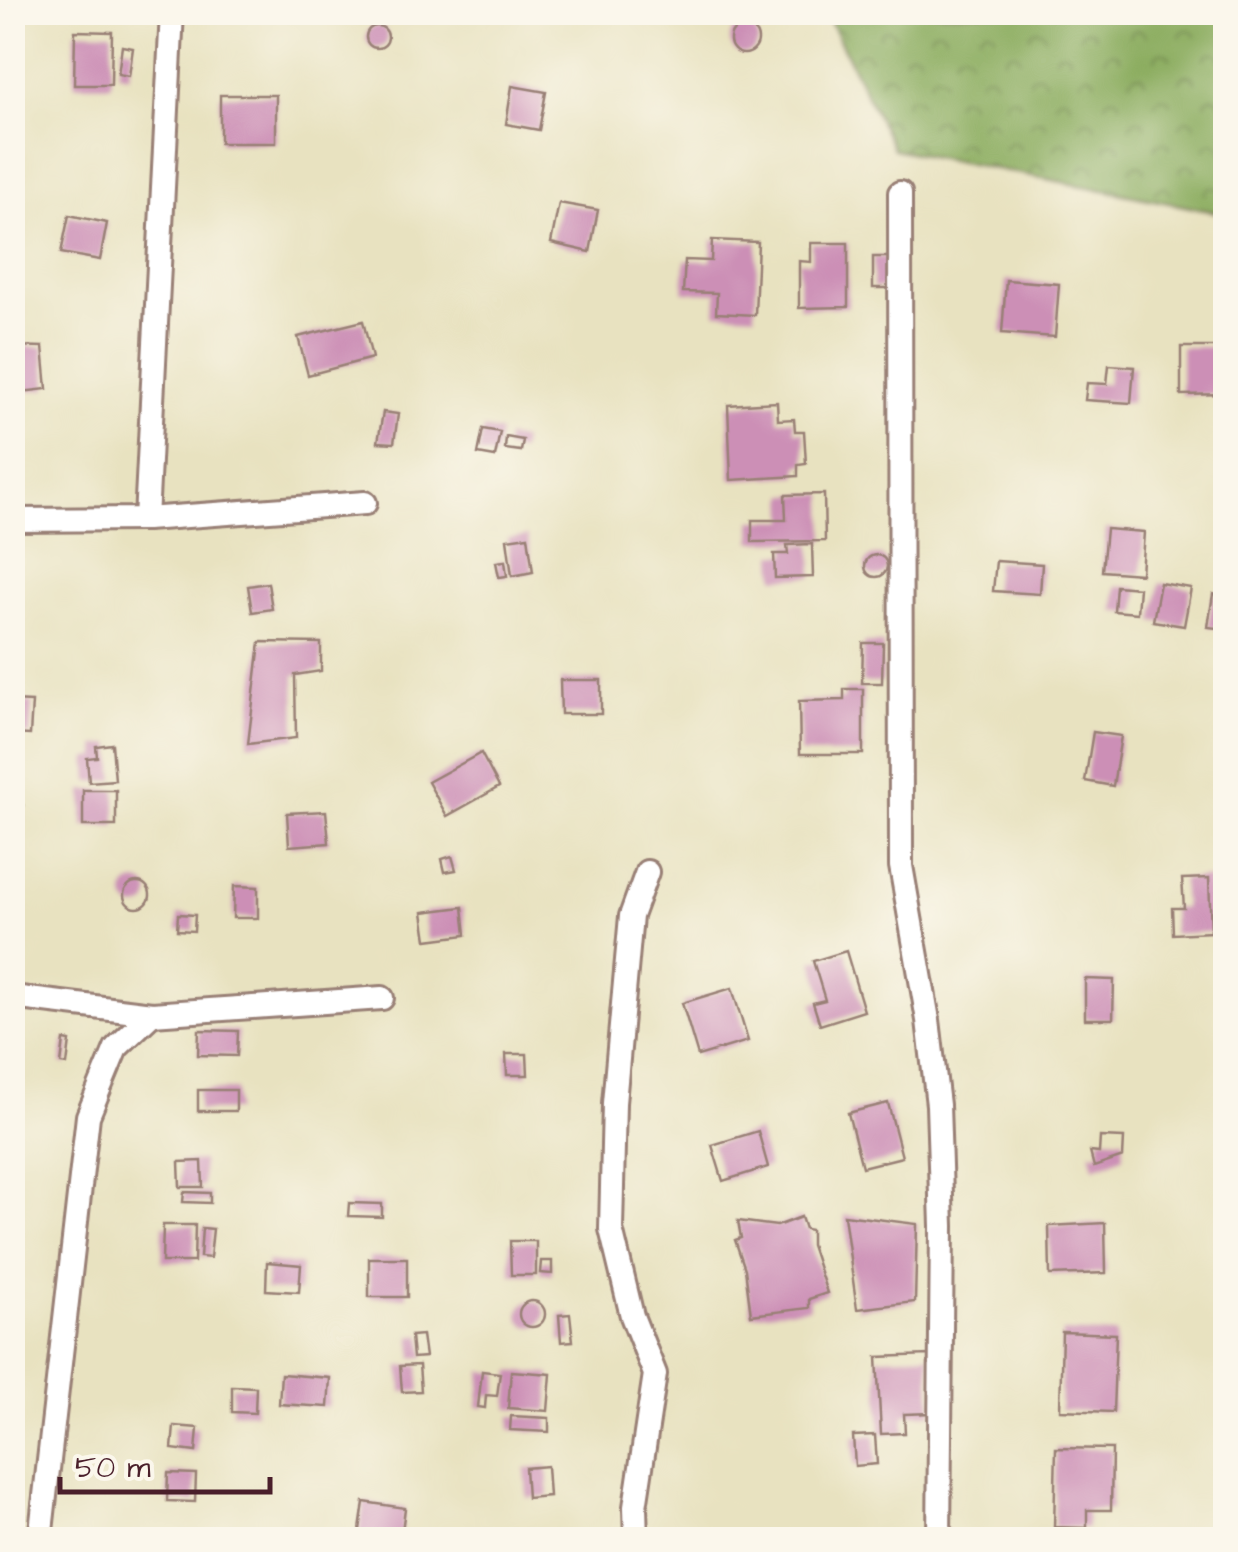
<svg xmlns="http://www.w3.org/2000/svg" width="1238" height="1552" viewBox="0 0 1238 1552" font-family="'Architects Daughter',sans-serif">
  <style>
    .forest { fill: url(#forest-crowns); stroke: #6b6646; stroke-width: 2.5 }
    .building { fill: #cc8fb6 }
    .lines { fill: none; stroke-linecap: round; stroke-linejoin: round }
    .street-casing { stroke: #998076; stroke-width: 28 }
    .street { stroke: #fff; stroke-width: 22 }
  </style>
  <defs>
    <pattern id="forest-crowns" width="20" height="18" patternUnits="userSpaceOnUse" patternTransform="scale(2.5)"><rect width="20" height="18" fill="#8cad61"/><path d="M2 6a3 3 0 1 1 6 0M12 15a3 3 0 1 1 6 0" fill="none" stroke="#748c50"/></pattern>
  </defs>
  <rect width="100%" height="100%" fill="#fbf7ec"/>
  <filter id="ink" filterUnits="userSpaceOnUse"><feTurbulence type="fractalNoise" baseFrequency=".01" numOctaves="2"/><feDisplacementMap in="SourceGraphic" scale="20" xChannelSelector="R" yChannelSelector="G"/><feConvolveMatrix kernelMatrix="1 2 1 2 8 2 1 2 1" color-interpolation-filters="sRGB"/></filter>
  <filter id="wash" filterUnits="userSpaceOnUse"><feTurbulence type="fractalNoise" baseFrequency=".0048" numOctaves="4" result="noise"/><feDisplacementMap in="SourceGraphic" scale="40" xChannelSelector="R" yChannelSelector="G"/><feGaussianBlur stdDeviation="2.25" result="paint"/><feColorMatrix in="noise" values="0 0 0 0 0 0 0 0 0 0 0 0 0 0 0 0 0 1.4 0 .05"/><feComposite in="paint" operator="in"/></filter>
  <g filter="url(#wash)">
    <rect width="100%" height="100%" fill="#e8e2c0"/>
    <path class="forest" d="M826 13H1225V214L893 149Z"/>
    <g id="blocks">
      <g class="building">
        <circle cx="377" cy="37" r="11"/>
        <circle cx="744" cy="40" r="14"/>
        <path d="M75 31 112 32 111 85H74Z"/>
        <path d="M122 46 133 48 129 76 118 74Z"/>
        <path d="M512 86 546 92 539 130 506 124Z"/>
        <rect x="220" y="95" width="56" height="48"/>
        <path d="M559 203 598 210 590 252 551 243Z"/>
        <path d="M69 215 107 223 100 260 61 253Z"/>
        <path d="M712 240 758 242 755 315 716 313 717 293 683 292 685 260 711 261Z"/>
        <path d="M811 243H848V307L799 308V261L811 262Z"/>
        <rect x="873" y="257" width="16" height="31"/>
        <path d="M1006 280 1059 284 1055 337 1002 333Z"/>
        <path d="M363 321 372 358 308 375 298 337Z"/>
        <path d="M12 346 43 347 47 389 12 393Z"/>
        <path d="M1181 347H1226V394L1181 395Z"/>
        <path d="M1109 365 1134 367 1131 403 1085 400 1087 383 1107 384Z"/>
        <path d="M777 402 778 420 794 419 795 431H804L806 464 798 465V476L731 480 728 405Z"/>
        <path d="M383 412 398 414 394 443 378 442Z"/>
        <path d="M483 429 500 432 495 457 478 454Z"/>
        <path d="M506 437 523 440 521 451 505 449Z"/>
        <path d="M824 494 825 541 752 542V520H786L785 495Z"/>
        <path d="M1106 529 1144 532 1141 574 1102 571Z"/>
        <path d="M528 536 533 572 512 576 507 539Z"/>
        <path d="M812 544 813 577 775 578 774 554H788L787 545Z"/>
        <circle cx="876" cy="566" r="11"/>
        <path d="M505 561 507 576 499 577 496 562Z"/>
        <path d="M996 561 1042 564 1040 594 993 591Z"/>
        <path d="M268 583 272 609 252 612 248 586Z"/>
        <path d="M1160 583 1191 588 1184 626 1153 621Z"/>
        <path d="M17 584 19 618H12V585Z"/>
        <path d="M1116 586 1139 588 1137 613 1114 611Z"/>
        <path d="M1213 594 1226 596V629L1208 627Z"/>
        <path d="M260 642 321 643V671L295 675 296 738 248 744Z"/>
        <path d="M863 643H883L882 683H862Z"/>
        <path d="M560 680H601V714H561Z"/>
        <path d="M844 689H863V754H800L799 701 844 700Z"/>
        <path d="M12 701 32 702 30 735 12 734Z"/>
        <path d="M1093 732 1121 736 1113 786 1085 781Z"/>
        <path d="M112 744 115 780 89 782 87 758 97 757 96 746Z"/>
        <path d="M481 753 499 787 447 816 428 782Z"/>
        <path d="M1220 760H1226V826L1221 827Z"/>
        <rect x="83" y="790" width="33" height="36"/>
        <path d="M12 805H23L22 830 12 829Z"/>
        <path d="M326 811 329 843 289 846 287 813Z"/>
        <path d="M452 856 456 870 445 872 442 859Z"/>
        <path d="M1209 878 1211 932 1173 934 1172 908H1184L1182 879Z"/>
        <circle cx="137" cy="895" r="13"/>
        <path d="M234 886 258 887V918H233Z"/>
        <path d="M463 907 466 935 427 940 423 912Z"/>
        <path d="M178 914 195 915 194 931 177 930Z"/>
        <path d="M846 951 864 1011 820 1025 813 1003 825 1000 813 961Z"/>
        <path d="M1085 979 1114 980 1113 1019H1085Z"/>
        <path d="M732 988 748 1041 698 1056 682 1003Z"/>
        <path d="M199 1030 238 1031 237 1056 198 1055Z"/>
        <path d="M64 1040 70 1041 67 1065 61 1064Z"/>
        <path d="M506 1054H527L528 1075H507Z"/>
        <rect x="198" y="1090" width="38" height="21"/>
        <path d="M888 1103 902 1157 862 1167 848 1113Z"/>
        <path d="M758 1131 768 1167 723 1181 712 1145Z"/>
        <path d="M1100 1137 1124 1138 1123 1157 1094 1167 1090 1152 1099 1153Z"/>
        <path d="M202 1161 203 1187H180L179 1162Z"/>
        <path d="M184 1192 210 1193V1203L183 1202Z"/>
        <path d="M349 1203 382 1204V1217L348 1216Z"/>
        <path d="M844 1215 917 1224 915 1302 857 1309Z"/>
        <path d="M801 1217 805 1229 811 1230V1245L827 1293 809 1299V1308L751 1315 745 1269 735 1240 741 1238 738 1221 777 1226Z"/>
        <path d="M1105 1223 1106 1273 1050 1275 1049 1226Z"/>
        <path d="M163 1225H195L194 1262H162Z"/>
        <path d="M202 1228 213 1229 210 1258 200 1257Z"/>
        <path d="M510 1241H536V1275H511Z"/>
        <rect x="369" y="1258" width="38" height="39"/>
        <path d="M541 1261H552V1274L540 1273Z"/>
        <path d="M267 1262 301 1265 299 1292 266 1290Z"/>
        <circle cx="532" cy="1314" r="13"/>
        <path d="M570 1314 573 1341 561 1342 559 1315Z"/>
        <path d="M1062 1332 1116 1334 1113 1412 1060 1410Z"/>
        <path d="M422 1335 425 1357 413 1358 411 1336Z"/>
        <path d="M929 1355 932 1413 904 1414 905 1433 881 1434 877 1357Z"/>
        <path d="M419 1365 421 1391 402 1392 400 1366Z"/>
        <path d="M482 1371 500 1373 497 1396 486 1395 485 1408 478 1407Z"/>
        <path d="M511 1371 551 1374 548 1411 508 1408Z"/>
        <path d="M281 1374 330 1378 328 1407 279 1404Z"/>
        <path d="M232 1386 256 1387 255 1413 232 1412Z"/>
        <path d="M511 1416 549 1418V1432L510 1430Z"/>
        <path d="M174 1426 198 1428 196 1452 172 1449Z"/>
        <path d="M875 1435 877 1464 855 1466 853 1436Z"/>
        <path d="M1056 1448 1112 1449 1111 1510H1087V1528L1054 1527Z"/>
        <path d="M547 1466 549 1496 527 1498 525 1468Z"/>
        <path d="M168 1473 196 1474 195 1502 167 1501Z"/>
        <path d="M364 1502 405 1508 401 1540 359 1537Z"/>
      </g>
    </g>
  </g>
  <g filter="url(#ink)">
    <use href="#blocks" fill-opacity="0" stroke="#998076" stroke-width="2.5"/>
    <g class="lines">
      <g class="street-casing">
        <g id="street">
          <path d="M900 193 901 866 928 1020 938 1105 942 1226 939 1540"/>
          <path d="M146 519 365 503"/>
          <path d="M12 520 146 519 172 12"/>
          <path d="M12 997 152 1014 382 998"/>
          <path d="M40 1540 88 1116 116 1048 152 1014"/>
          <path d="M636 1540 635 1507 655 1374 632 1316 611 1229 614 1103 631 916 647 872"/>
        </g>
      </g>
      <use href="#street" class="street"/>
    </g>
  </g>
  <rect width="1238" height="1552" fill="none" stroke="#fbf7ec" stroke-width="50"/>
  <path d="M60 1477v15h210v-15" fill="none" stroke="#4a1f2b" stroke-width="5"/>
  <text x="75" y="1477" font-size="30" fill="#4a1f2b" stroke="#fbf7ec" stroke-width="8" paint-order="stroke">50 m</text>
</svg>
